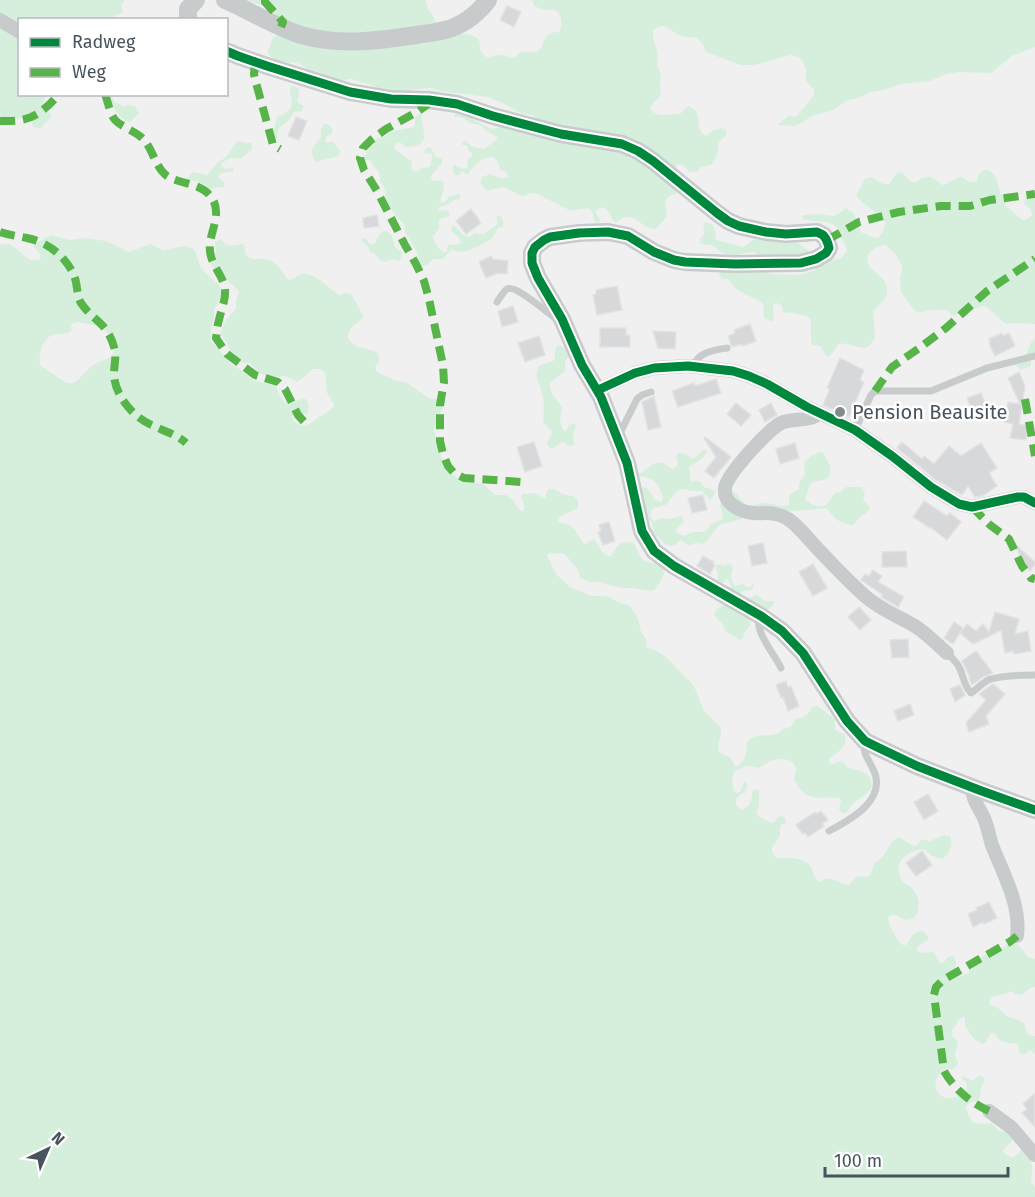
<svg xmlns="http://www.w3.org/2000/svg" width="1035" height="1197" viewBox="0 0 1035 1197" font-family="'Fira Sans',sans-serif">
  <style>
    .green { fill: #d6efdd; fill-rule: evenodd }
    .building { fill: #d7d8d9; stroke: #e2e2e3; stroke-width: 1.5 }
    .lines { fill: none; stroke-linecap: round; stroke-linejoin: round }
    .service { stroke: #c8cbcc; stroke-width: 7 }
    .minor { stroke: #c8cbcc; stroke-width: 14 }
    .tertiary { stroke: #c8cbcc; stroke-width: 18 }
    .quiet { stroke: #57b448; stroke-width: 8; stroke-dasharray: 15 8; stroke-linecap: butt }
    .cycleway-casing { stroke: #fff; stroke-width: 13 }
    .cycleway { stroke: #00873e; stroke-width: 9 }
    .poi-dot { fill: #838b90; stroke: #fff; stroke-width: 2 }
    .labels { text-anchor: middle; stroke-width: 5; stroke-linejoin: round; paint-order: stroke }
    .poi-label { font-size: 20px; fill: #48545d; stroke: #fff; text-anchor: start }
  </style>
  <rect width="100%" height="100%" fill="#f1f0f0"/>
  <g class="green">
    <path d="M0 0H125L121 5 123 10 122 13 116 15 112 19 20 20V94L51 95 46 97 43 103 47 112 50 113 51 117 42 127 37 129 32 125 33 120 28 115 18 119C12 116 6 118 0 122Z"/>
    <path d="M245 0H426C426 10 434 14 436 24L453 35C463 34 471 32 479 40 481 48 478 50 486 57 491 57 495 55 500 55 505 55 509 59 514 57 522 54 514 54 522 52 526 50 532 53 536 52 548 47 538 32 559 32 562 26 563 13 554 10 551 9 547 11 544 10 541 9 537 7 534 6L532 0H1035V47L1012 56 991 73 960 72 946 74 930 81 901 84 887 89 871 92 859 98 848 100 833 110 812 116 801 123 794 126 778 125 779 124 790 115 793 117 797 116 814 95V90L806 81V70L803 62 799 57 791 55 754 65H740L706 52C704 48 703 42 698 39 693 36 685 38 679 35 668 30 666 21 653 30 652 38 655 42 657 50 659 60 655 64 661 74L660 85 661 92 659 98 653 103 650 109C659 119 667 113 680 114L688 106C706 112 691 126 706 136L714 130 722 128 726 130 727 134 719 142 717 155 711 165 701 167 697 172H690C685 168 684 163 676 165L681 189 680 192 668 197 665 203 667 216 656 229C639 229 634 206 616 223 610 219 611 211 603 207L597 210 596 213 600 220 598 223 594 221 593 214 590 209C582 208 576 211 569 210L535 193H530L524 196 519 195 503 187 487 191 484 188 480 183 482 177 490 174 502 179 508 177V174L506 172 500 170 498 162 493 157C481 157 474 165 468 175L465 174 463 171 458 175H455L453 171V166L455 165 462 169 467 168 468 160 472 155V153L468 150 467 145H462V142L466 140 471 146 484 149 497 139V137L486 131 480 125 470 123 461 117H454L455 113 471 118 491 129 502 127 509 130H528L538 120 534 116 518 112 505 104 488 97 447 92 429 88 404 91 379 89 372 85 351 79 338 81 309 70 300 64 295 62 282 63 273 60 268 53V50L273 38 276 35 282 19C271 10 259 2 245 0Z"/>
    <path d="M293 86 300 89 297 102 304 106 302 111 294 112 289 120 279 128 277 138 275 140 272 136 277 117C281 115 284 114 287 112 296 105 289 95 290 87Z"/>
    <path d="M109 95H111L115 103 120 104 122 107 129 105 135 106 139 113 130 122C117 118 113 106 109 95Z"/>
    <path d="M420 113 422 114C421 132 434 146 405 147L401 143 398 142 394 146 395 149 411 161 412 170 416 172 422 168 429 167 431 164 432 154 425 153 424 151 429 147 431 148 436 157 442 159V163L431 176 432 180 435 181 441 180 444 183 443 192 440 201 442 203 445 202 449 197C452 196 457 194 459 194L460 196V199L454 200 447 205 439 207 438 210 440 211 448 210 450 215 448 217 441 218 439 220V229L433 236C435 244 438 250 446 253L447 251V247L449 245 461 244 459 237 452 232 451 229 452 226 456 227 463 235 469 237 475 233 484 234C488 230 496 228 498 222L496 217 498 216H500C503 219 504 223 503 227L498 228C497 230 494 236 493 237 490 242 468 251 462 252 458 252 455 250 452 249L443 259H433L426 266H423L419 261 417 252 405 232 404 224 395 215 386 200 385 190 380 181 379 172 373 166 370 160 364 161V156L367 153 369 144 379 137H385C395 127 404 131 415 126V118Z"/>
    <path d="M324 124H328L333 130 332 134 327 136 325 141 327 143 332 141 339 149 340 154C334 160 326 157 318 162H315C308 147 314 148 321 137V129Z"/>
    <path d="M237 141 246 143H251L252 149 241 159 231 158 221 163 222 167 225 169 233 168 234 170 233 172C227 172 221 171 218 177L225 183 224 187 214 188 209 191H206L198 182 187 179 188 177 193 172 207 175 217 163 226 157Z"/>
    <path d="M986 169C997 173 998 183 1000 193L1005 197V205C1011 210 1016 216 1023 220L1029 218 1032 215 1031 210 1024 203 1026 198 1035 197V324L1014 323 1006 324C998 319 993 311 984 306L964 311 957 315 952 316 947 310H929L920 313 915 311 901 292 900 278 902 271V265L896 255 885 245C875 246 861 256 870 267 877 276 889 279 887 293 886 301 878 305 873 311L875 337 871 344 866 348C857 348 847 342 838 344L832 354 828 357 826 356C823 350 822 344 813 345L811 342V320C806 313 792 314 783 312L782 306 777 303 773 304 774 319 772 322 764 318 763 314 764 305C756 297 742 295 734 287 732 285 730 282 728 279H722L719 275 720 271 759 258 757 253C748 250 739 257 728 255 722 254 717 248 711 245H706L700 243V239L705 232 703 226 705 222 712 224 716 234 715 239 720 241 743 247 753 240 760 239 796 242 808 250 809 254 766 264 769 274C781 274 797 277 809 272 820 269 828 258 840 259L847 251C845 241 839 239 837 227 828 219 814 223 803 219L802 216 804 215 818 214 833 216 838 214 846 208 854 213 861 232 872 237 877 238C883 233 885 229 885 222 877 212 865 206 856 196L865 179 870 177C879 179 879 185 889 184L896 174 902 172 909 180 915 183C928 173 931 176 942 185 949 184 957 175 962 177 965 178 967 181 970 182H976L980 173Z"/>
    <path d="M384 231H387L392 236 395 247 402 253 401 259 399 261 392 259 386 262 380 261 375 254 370 252 368 247 362 242 361 240 365 237 370 244H375L379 235Z"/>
    <path d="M51 235 70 240 84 238 106 241 129 252 150 244 163 250 185 246 194 249C197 255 198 262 201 268 207 277 217 280 222 290L218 304 214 309V319L211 330V341L232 365 245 372 253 380 274 385C280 392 279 400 288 404L303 398 307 400 309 406 308 414 294 413 292 416 294 422 303 426C314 423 313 420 321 416 327 412 329 412 334 406V404L327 393 325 373 320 369H313L303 378 297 382 285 376 270 378 259 373 250 363 241 362 231 354 227 343 221 335V332L225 321 236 309V299L239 293 238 290 226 279 221 271 214 269 209 262 216 251 215 242 220 239C223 241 225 244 228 245 240 248 244 236 246 255 256 262 257 258 266 259 279 262 281 272 289 280 294 279 297 275 302 274 312 271 331 289 339 295H342L345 293 351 294 363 315V318C356 324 348 328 348 338 357 353 367 344 378 354L379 361 375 367 377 372 397 381 406 382 430 399H436L443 397 445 398V405L437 418 434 430 441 456 448 471 462 481 483 484 495 495H506L514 501 520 511H523L525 507 521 497 523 494 533 493 545 498 548 489C558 488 558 493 566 495 569 496 571 496 574 496L578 501V508L559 517 558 521C561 523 564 523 567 524 575 527 579 537 583 543L586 544 593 539C600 544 599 552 608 556H611C618 545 620 539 635 544 637 551 640 559 647 562 654 564 657 562 663 568L664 575 655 590 651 591 631 588H621L599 582H589L580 577 577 568 571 562 565 554 550 553 547 555 556 574 570 587 592 596H604L609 597 620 603 628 605 631 607 638 619 641 632 646 639 647 648C665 650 677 671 691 682L694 686 704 711 721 728C722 737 716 745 719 752 726 756 732 755 734 765L736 767C752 757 743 743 750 739 759 733 771 737 778 733 780 733 780 731 782 730 790 726 791 729 795 719 798 718 802 718 805 716 811 713 811 701 820 708 825 711 826 714 832 716L835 720V730L845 735C847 749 838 751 829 759V763L833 764 841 761 845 764 848 768C861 772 869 769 872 786L867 794 854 802 846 813H842L839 810 841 800 839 798C816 796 809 804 794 780L796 768 793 762C779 756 771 760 759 768L747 766 735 771 732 778 734 791 736 793 740 792 744 782H746L747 788 745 792C739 796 735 797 736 805L742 810C754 803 750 801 753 790L757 789 759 791V806L756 811 758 816C763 818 767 822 773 823L778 817 782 816 785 818 786 823 781 825 780 827V836L772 848V852L776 858C788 858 806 856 812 869 814 875 814 877 819 882 822 881 824 879 827 879 833 877 841 884 849 885L856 877 860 876 867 877 871 874 874 863C887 857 887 844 898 837 904 838 910 847 916 845 919 843 920 841 922 839L930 841 943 835 950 836C954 844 950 854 942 859L932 856 924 849C908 850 891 863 902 880 904 884 910 885 913 889 920 898 921 911 913 919L904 920 896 915H892L888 918C889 925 897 941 903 945H906C911 938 914 930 924 931L928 937V940L918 946 917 950 921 953 933 952C937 955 937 960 941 963L944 962 948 957 952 956 955 957 956 963 955 970 961 976 969 973 970 964C980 956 986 955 997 951 1002 949 1008 944 1014 941L1016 942 1028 957 1035 959V987H1032L1021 995 1016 994 1011 991C1005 995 998 995 991 997L989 1003 992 1006 997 1007 1007 1016 1021 1021 1024 1023 1028 1035 1035 1036V1054L1030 1050 1024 1055 1021 1054 1019 1052 1018 1044 1007 1043 999 1040 994 1033 990 1034 986 1042 984 1044C973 1041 970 1034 965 1025V1018L963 1017 960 1018 951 1032 953 1038 957 1040 958 1043 955 1054 958 1064 952 1070 947 1068C921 1082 944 1114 967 1089V1083L961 1078 963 1076 972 1081 980 1075 984 1078 985 1081C979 1087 982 1093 979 1100L969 1103 966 1107C970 1124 974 1125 991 1123L999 1131 1007 1132 1012 1137V1141L1003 1150 1005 1154 1012 1158 1022 1150C1035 1158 1032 1169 1031 1181L1035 1187V1197H0V245C17 238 23 266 40 259L41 256 34 246V244C41 242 44 237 51 235ZM79 322C102 327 110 326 114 353 109 360 104 359 97 363 88 367 82 377 74 383H67L62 380 40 365C38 356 43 337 53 335 60 333 65 335 72 331L71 327 73 323Z"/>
    <path d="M1035 338V353L1031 359V366L1021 370 1014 364 1016 358 1026 355 1031 342Z"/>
    <path d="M560 345 566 349 569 356 565 362V371L550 383C549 393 556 399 562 407L560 420 563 430 566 431 569 425 573 423 576 425 573 436 575 444C570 447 568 446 563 442L553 448H550L547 444C548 439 551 436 552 432L543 422C544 414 544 406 543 397 542 386 531 377 540 365 562 359 551 362 557 346Z"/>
    <path d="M703 450H706L707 451C705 459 695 463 689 467L691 482 697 480 701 482 704 487 715 491 714 496 710 500 702 491H691L685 489H680L675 493 666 505 653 508 651 511 650 516 654 521 661 518 668 519 681 516 684 521 676 530 677 533 683 536 693 532H705L711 524 721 520C725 514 721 511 720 505L729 492 732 490C738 494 741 501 746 504 753 508 758 502 765 503 775 503 779 508 789 505V495L799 489V483L805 474 804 462C810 457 814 453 822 452 827 458 835 471 827 478 823 482 817 480 813 482 808 485 808 493 805 499 811 505 822 510 829 502 831 499 832 496 835 493L841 492 846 487H862L865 493 863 500 868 505 870 510 860 517 853 525C840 525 834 517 826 508 799 511 771 513 743 514L742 519 739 520C733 522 725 522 720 525 713 530 710 539 704 544L695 543 690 546 680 540 674 546 666 545 654 533 652 523 648 518 647 510 644 504V496L641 492 642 487C650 488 651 494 655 500L661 502 663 498C659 484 655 479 641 476L638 480 634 474 641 473 653 464 662 462 669 467 674 469 678 464 676 458 677 454C683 451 687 456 693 459Z"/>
    <path d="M720 564 723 566 728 564 732 565C734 574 727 575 735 586L742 584 750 588 752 584H754L752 590 742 591 741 595 747 598 757 595 765 601H774L773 606 751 620 750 626 744 633 743 638 740 640 726 632 723 625 714 615 717 609 728 602 729 590 731 586 728 580 726 579 723 583 718 581V574L716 568 717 565Z"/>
  </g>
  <g class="building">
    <path d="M507 6 521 12 514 27 500 20Z"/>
    <path d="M296 117 307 121 299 140 288 136Z"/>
    <path d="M471 209 481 223 466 234 456 221Z"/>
    <path d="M377 215 379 226 364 228 363 218Z"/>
    <path d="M491 256 493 259 508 261 507 274 498 273 486 278 479 262Z"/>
    <path d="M617 286 622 310 597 315 593 295 596 294V290Z"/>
    <path d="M513 306 518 322 502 327 498 311Z"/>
    <path d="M750 324 756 341 743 346 742 344 732 347 728 336 735 333 734 330Z"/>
    <path d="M600 328H626V335H630V347H600Z"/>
    <path d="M653 331 676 332 675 349 658 348Z"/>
    <path d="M1002 333 1003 336 1009 333 1015 346 995 356 989 343 990 342 989 339Z"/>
    <path d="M539 336 545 355 525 362 518 343Z"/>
    <path d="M840 358 864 370 860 380 864 382 849 417 823 405 830 389 827 388Z"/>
    <path d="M1019 372 1025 386 1019 424 1028 426 1026 440 1010 438 1013 424 1004 422 1008 402 1020 404 1008 378Z"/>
    <path d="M716 379 721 393 678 407 672 391 694 383 695 386Z"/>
    <path d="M981 393 987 407 973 413 967 398Z"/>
    <path d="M654 396 661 427 648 430 642 402Z"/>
    <path d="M736 403 751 415 741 426 727 414Z"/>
    <path d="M771 403 777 415 765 422 759 410Z"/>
    <path d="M705 437 731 457 714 478 705 471 716 457 704 438Z"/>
    <path d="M534 442 542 466 525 472 517 447Z"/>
    <path d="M902 442 922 459 924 456 934 464 949 446 961 456 981 443 997 468 989 473 997 486 982 496 975 497 968 486 962 495 936 480 897 448Z"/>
    <path d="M795 443 799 458 780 464 776 449Z"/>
    <path d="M703 495 707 510 692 513 688 498Z"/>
    <path d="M924 501 947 516 950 513 961 522 947 540 930 527V528L913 517Z"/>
    <path d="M609 522 615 541 603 545 598 532 601 531 599 525Z"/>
    <path d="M763 543 767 563 752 566 748 546Z"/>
    <path d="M1015 544 1035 562V565L1030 571 1024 565Z"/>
    <path d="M906 551 907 567H882V552Z"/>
    <path d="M703 556 714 562 713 564 715 565 710 574 697 566Z"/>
    <path d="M813 564 827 588 813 596 799 572Z"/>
    <path d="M873 570 882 576 878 582 904 597 898 607 881 597 883 595 861 580 865 574 869 576Z"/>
    <path d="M859 607 871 620 860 630 848 617Z"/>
    <path d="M995 612 1019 619 1015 634 1028 631 1031 651 1014 654 1013 651 1005 653 1001 630 973 644 960 633 967 624 976 631 983 624 989 632Z"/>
    <path d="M954 622 963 628 953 644 944 638Z"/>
    <path d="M908 639 909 657 892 658 890 640Z"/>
    <path d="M976 651 993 673 983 677 972 685 969 678 970 677 962 661Z"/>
    <path d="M786 681 788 687 791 686 799 706 788 711 783 697 781 698 776 685Z"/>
    <path d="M993 684 1005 694 986 716 989 724 969 732 966 723 986 700 979 694Z"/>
    <path d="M960 685 965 695 955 702 950 689Z"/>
    <path d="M910 704 914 715 898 721 894 711Z"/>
    <path d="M928 794 938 811 924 820 914 802Z"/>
    <path d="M821 811 828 820 822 824 824 826 808 837 805 833 803 834 796 825 815 812 816 814Z"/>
    <path d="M922 851 932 865 916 876 906 863Z"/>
    <path d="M989 902 997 918 984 924 983 922 973 927 968 914 977 910 976 908Z"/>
    <path d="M1035 1093V1127L1022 1113 1027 1109 1023 1104Z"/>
  </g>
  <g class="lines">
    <g class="service">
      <path d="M497 302C500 298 503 292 507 289 515 284 545 311 554 317"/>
      <path d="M694 366C697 352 715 350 727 348"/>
      <path d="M855 430 871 395 875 391H931L987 368 1035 356"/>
      <path d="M619 435 637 399 642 395 651 392"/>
      <path d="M759 618C755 632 775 655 781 668"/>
      <path d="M947 653C952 658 957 662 960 669 964 678 964 686 971 693 978 689 983 681 991 679 1005 675 1021 675 1035 675"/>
      <path d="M829 831C852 819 888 799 873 769 869 760 862 753 865 742"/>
    </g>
    <g class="minor">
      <path d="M0 20 20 32"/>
      <path d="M598 390 635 373 654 368 688 366 733 371 749 376 767 384 807 407 855 430 892 456 931 487 959 504 972 507 1018 497H1024L1035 503"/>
      <path d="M819 413C809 423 793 417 781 423 768 430 727 474 725 488 723 503 740 512 753 513 760 514 768 512 775 514 780 515 784 516 788 519 799 526 807 538 817 548 832 564 848 581 865 596 882 611 897 615 915 626 927 634 937 644 947 653"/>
      <path d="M972 787C972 800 979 807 984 818 988 827 989 836 992 845 1003 874 1021 904 1017 936"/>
      <path d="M989 1111 1012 1128 1035 1155"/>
    </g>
    <g class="tertiary">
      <path d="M225 0C251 11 275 27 301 35 339 46 378 41 416 35 428 33 441 32 452 28 467 22 479 12 488 0"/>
      <path d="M188 20V9L196 0"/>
      <path d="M226 51 238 56 267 66 350 92 391 99 429 100 457 104 493 116 561 134 622 144 638 151 653 161 717 213 728 221 739 226 766 232 786 234 817 232 823 235 826 239 828 244 829 248 826 253 816 259 801 263 735 264 685 262 674 260 654 252 628 236 608 232 579 233 550 237 544 240 535 247 532 253V263L538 278 562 319 582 365 601 397 627 463 642 531 654 551 674 566 761 616 782 631 803 653 847 721 865 741 875 746 917 766 979 790 1035 810"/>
    </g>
    <g class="quiet">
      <path d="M265 0V2L283 22 281 27"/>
      <path d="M255 62 254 74 255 79 273 145 280 149"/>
      <path d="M105 94C108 102 110 114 115 120 124 129 137 131 145 141 153 151 156 168 167 176 181 185 205 182 214 202 221 218 208 235 210 251 211 265 223 275 225 289 226 300 221 310 219 320 217 326 217 332 216 338L227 354 255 375 278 382 285 389 298 415 306 424"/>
      <path d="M429 100 427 105 417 112 386 129 371 140 363 148 360 158 364 170 377 191 405 245 416 264 424 281 429 299 443 365 444 382 440 405V441L443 454 448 466 454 473 464 478 522 482"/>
      <path d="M0 121C29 122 40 116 59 94"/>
      <path d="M0 232C9 235 18 236 27 238 47 242 64 255 73 273 78 283 76 294 81 303 93 321 107 322 114 347 117 357 114 364 114 374 114 384 119 395 125 403 132 413 143 422 154 426 165 432 176 434 186 443"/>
      <path d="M827 240 859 222 899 212 941 206H970L990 200 1035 194"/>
      <path d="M875 391 892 367 918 349 946 328 987 291 1035 259"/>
      <path d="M1025 399 1035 456"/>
      <path d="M972 507 990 525 1009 539 1022 566 1031 578 1035 579"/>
      <path d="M989 1111C971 1103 954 1089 944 1071L934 995 936 987 943 980 1011 941 1017 936"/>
    </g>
    <g class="cycleway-casing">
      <g id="cycleway">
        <path d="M226 51 238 56 267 66 350 92 391 99 429 100 457 104 493 116 561 134 622 144 638 151 653 161 717 213 728 221 739 226 766 232 786 234 817 232 823 235 826 239 828 244 829 248 826 253 816 259 801 263 735 264 685 262 674 260 654 252 628 236 608 232 579 233 550 237 544 240 535 247 532 253V263L538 278 562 319 582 365 601 397 627 463 642 531 654 551 674 566 761 616 782 631 803 653 847 721 865 741 875 746 917 766 979 790 1035 810"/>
        <path d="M598 390 635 373 654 368 688 366 733 371 749 376 767 384 807 407 855 430 892 456 931 487 959 504 972 507 1018 497H1024L1035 503"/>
      </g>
    </g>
    <use href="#cycleway" class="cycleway"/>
  </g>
  <circle class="poi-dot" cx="840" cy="412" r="6"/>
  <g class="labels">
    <g class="poi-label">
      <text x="852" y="419">Pension Beausite</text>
    </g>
  </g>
  <rect x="18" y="18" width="210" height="78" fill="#ffffff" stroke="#b6bbbe" stroke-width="1.5"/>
  <rect x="30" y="38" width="30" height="9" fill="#00873e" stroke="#b6bbbe" stroke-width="1.5"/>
  <text x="72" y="48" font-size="18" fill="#48545d">Radweg</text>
  <rect x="30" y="68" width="30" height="9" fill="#57b448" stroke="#b6bbbe" stroke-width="1.5"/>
  <text x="72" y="78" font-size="18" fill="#48545d">Weg</text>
  <g transform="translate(48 1149) rotate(44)" stroke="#ffffff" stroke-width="4.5" paint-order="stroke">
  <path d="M0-4.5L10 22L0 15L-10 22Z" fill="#48545d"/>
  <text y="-9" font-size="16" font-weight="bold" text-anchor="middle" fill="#48545d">N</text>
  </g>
  <path d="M825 1167v9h183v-9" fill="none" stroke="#48545d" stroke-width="3"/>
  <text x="834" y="1167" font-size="18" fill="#48545d" stroke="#ffffff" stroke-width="4.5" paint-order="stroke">100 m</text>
</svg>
